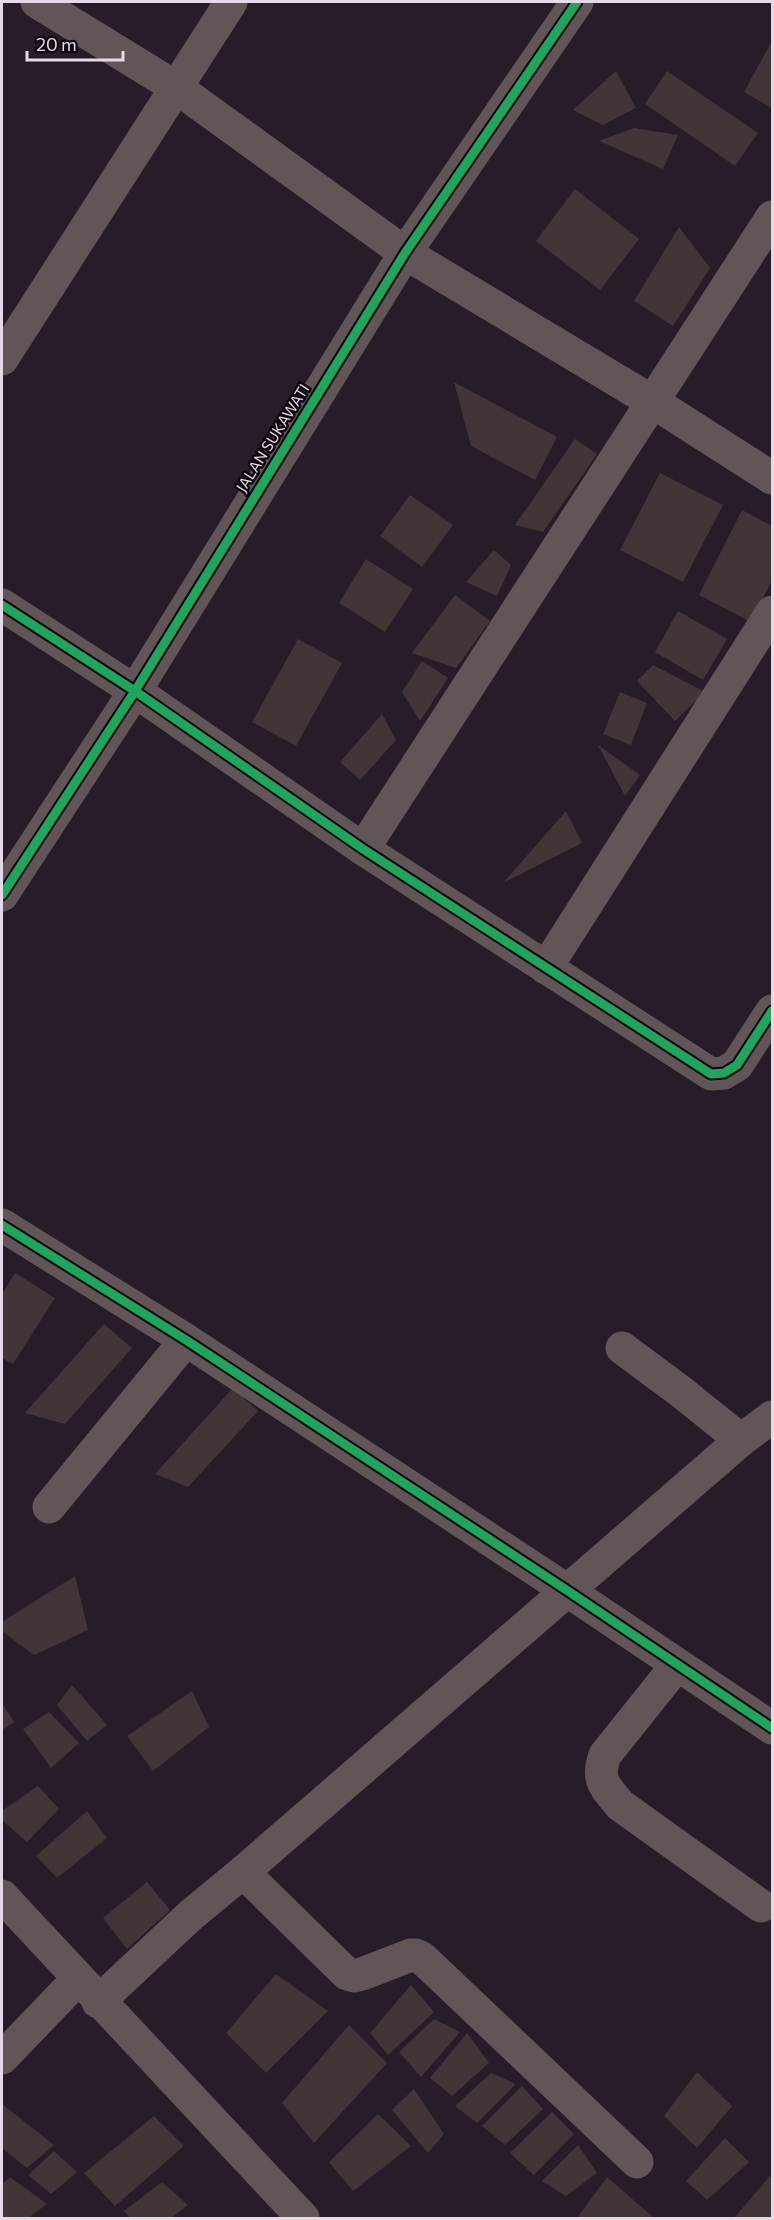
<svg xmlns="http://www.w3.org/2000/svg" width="774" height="2220" viewBox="0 0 774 2220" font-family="Commissioner,sans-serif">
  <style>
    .building { fill: #413537 }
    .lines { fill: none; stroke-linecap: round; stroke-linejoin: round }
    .minor { stroke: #625557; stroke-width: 33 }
    .tertiary { stroke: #625557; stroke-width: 33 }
    .cycleway-casing { stroke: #0e070f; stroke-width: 13 }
    .cycleway { stroke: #20a55d; stroke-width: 9 }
    .labels { text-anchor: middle; stroke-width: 5; stroke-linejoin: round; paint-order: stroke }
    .street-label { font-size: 15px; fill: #e5dae7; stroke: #0e070f }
  </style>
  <rect width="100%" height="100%" fill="#261d28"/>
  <g class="building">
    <path d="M772 41V108L744 92Z"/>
    <path d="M616 71 636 108 603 125 573 110Z"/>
    <path d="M667 71 758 133 735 166 645 104Z"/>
    <path d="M634 128 678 135 663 169 599 141Z"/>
    <path d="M575 189 639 239 600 290 536 241Z"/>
    <path d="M679 227 710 268 673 326 634 301Z"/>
    <path d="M454 382 557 437 535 480 471 446Z"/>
    <path d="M575 439 597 454 543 532 515 525Z"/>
    <path d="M660 473 723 505 683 582 620 550Z"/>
    <path d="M410 495 453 525 422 567 380 536Z"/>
    <path d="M742 510 772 526V580L751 622 699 595Z"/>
    <path d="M494 550 511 565 497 596 466 582Z"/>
    <path d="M366 559 413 589 385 632 339 603Z"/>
    <path d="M455 595 490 621 456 668 412 653Z"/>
    <path d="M678 611 727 639 703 680 655 652Z"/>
    <path d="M298 639 342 663 296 746 252 722Z"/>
    <path d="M422 661 448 678 420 721 402 692Z"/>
    <path d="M653 665 705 692 675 721 637 681Z"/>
    <path d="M620 692 647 703 631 745 603 734Z"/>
    <path d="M382 714 396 740 360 780 340 762Z"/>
    <path d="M598 745 640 775 625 796Z"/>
    <path d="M566 811 582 843 503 883Z"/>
    <path d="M15 1273 55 1298 13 1364 2 1358V1294Z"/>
    <path d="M104 1324 132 1348 65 1424 25 1413Z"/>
    <path d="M233 1388 258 1411 188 1487 155 1474Z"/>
    <path d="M75 1576 88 1630 34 1655 2 1631V1622Z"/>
    <path d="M72 1685 107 1725 87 1741 57 1705Z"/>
    <path d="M192 1691 209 1727 153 1771 127 1736Z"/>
    <path d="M2 1703 14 1722 2 1730Z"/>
    <path d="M49 1712 79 1743 51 1768 23 1729Z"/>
    <path d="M38 1786 59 1809 27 1842 2 1820V1811Z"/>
    <path d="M87 1811 107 1838 57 1878 36 1856Z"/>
    <path d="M147 1882 170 1910 127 1949 103 1918Z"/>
    <path d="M276 1974 328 2011 266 2073 226 2033Z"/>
    <path d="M411 1985 434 2012 388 2055 370 2033Z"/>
    <path d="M434 2019 460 2032 421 2077 399 2052Z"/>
    <path d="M349 2025 387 2063 314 2143 282 2103Z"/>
    <path d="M467 2033 489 2063 452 2096 430 2078Z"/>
    <path d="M697 2072 732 2106 697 2148 664 2116Z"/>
    <path d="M491 2073 516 2084 477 2123 455 2106Z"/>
    <path d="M522 2086 543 2109 505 2145 482 2126Z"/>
    <path d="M414 2089 444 2134 428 2153 392 2110Z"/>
    <path d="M2 2104 54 2145 27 2168 2 2148Z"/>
    <path d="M552 2112 574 2134 534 2175 510 2153Z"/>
    <path d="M378 2114 411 2146 353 2191 329 2162Z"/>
    <path d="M154 2116 184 2146 115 2206 84 2173Z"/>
    <path d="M725 2138 749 2162 707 2200 686 2181Z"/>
    <path d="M578 2145 597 2173 566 2196 542 2181Z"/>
    <path d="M54 2151 77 2172 51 2194 28 2175Z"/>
    <path d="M770 2176 772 2179V2218H734Z"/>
    <path d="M10 2177 47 2204 28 2218H2V2184Z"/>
    <path d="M607 2177 653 2217 652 2218 578 2217Z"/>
    <path d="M162 2182 188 2205 171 2218H130L124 2211Z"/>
  </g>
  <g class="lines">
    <g class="minor">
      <path d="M37 2 177 88 405 253 653 402 772 478"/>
      <path d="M2 359 231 2"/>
      <path d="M2 605 135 691 363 849 711 1074 724 1073 737 1065 772 1011"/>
      <path d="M363 849 772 217"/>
      <path d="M546 968 772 612"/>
      <path d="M2 1225 186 1340 568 1591 772 1728"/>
      <path d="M622 1348 680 1391 741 1440"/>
      <path d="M49 1507 186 1340"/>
      <path d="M677 1665 605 1755C596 1781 605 1786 620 1805L761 1906"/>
      <path d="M243 1872 347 1974 354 1976 362 1974 411 1955H416L422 1958 637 2162"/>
      <path d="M2 1896 303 2218"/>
      <path d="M98 2002 191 1915 243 1872 741 1440 772 1417"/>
      <path d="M2 2058 78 1979"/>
    </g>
    <path class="tertiary" d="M2 895 135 691 405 253 577 2"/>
    <g class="cycleway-casing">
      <g id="cycleway">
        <path d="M2 605 135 691 363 849 711 1074 724 1073 737 1065 772 1011"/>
        <path d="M2 895 135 691 405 253 577 2"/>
        <path d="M2 1225 186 1340 568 1591 772 1728"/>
      </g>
    </g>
    <use href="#cycleway" class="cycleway"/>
  </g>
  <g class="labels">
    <g class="street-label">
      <text transform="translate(273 438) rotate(-58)" y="5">JALAN SUKAWATI</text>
    </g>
  </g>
  <rect width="774" height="2220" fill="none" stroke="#e5dae7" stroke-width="6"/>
  <path d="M27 51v9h96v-9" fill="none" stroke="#e5dae7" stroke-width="3"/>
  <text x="36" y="51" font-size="18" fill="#e5dae7" stroke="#0e070f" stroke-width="4.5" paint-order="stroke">20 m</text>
</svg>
